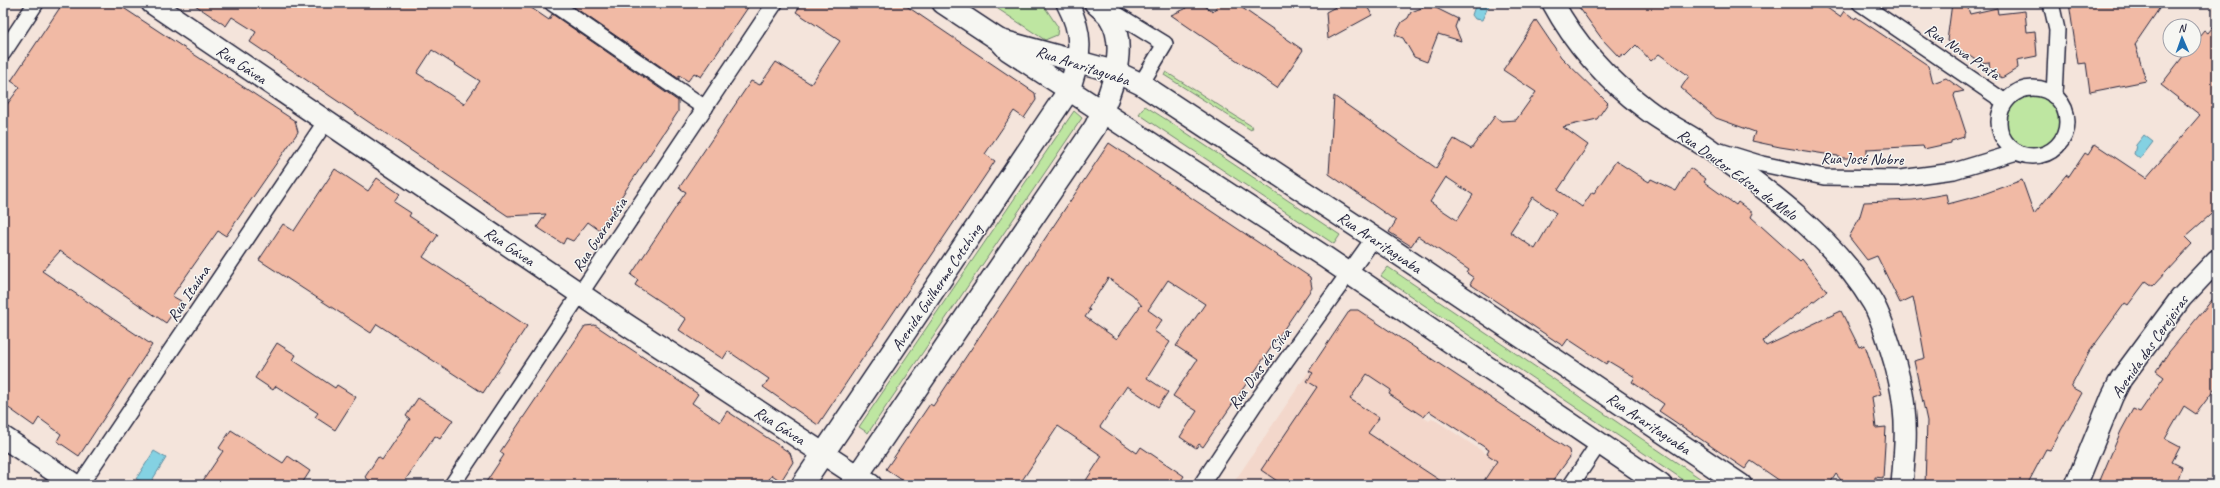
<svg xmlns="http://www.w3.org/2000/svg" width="2220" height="488" viewBox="0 0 2220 488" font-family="Caveat,sans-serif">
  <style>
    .built { fill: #f3d7cb }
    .green { fill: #bee6a1; stroke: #70846e }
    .water { fill: #84d1e2; stroke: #5d8b9f }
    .building { fill: #f1baa5; stroke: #22223b; fill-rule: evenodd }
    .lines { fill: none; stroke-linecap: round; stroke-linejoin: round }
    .street-casing { stroke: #22223b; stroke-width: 18 }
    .secondary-casing { stroke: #22223b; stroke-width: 24 }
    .street { stroke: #f6f6f2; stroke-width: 15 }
    .secondary { stroke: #f6f6f2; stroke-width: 21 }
    .labels { text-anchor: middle; stroke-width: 3; stroke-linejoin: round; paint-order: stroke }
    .street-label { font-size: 16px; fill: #22223b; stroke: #f6f6f2 }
  </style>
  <rect width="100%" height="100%" fill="#f4e4db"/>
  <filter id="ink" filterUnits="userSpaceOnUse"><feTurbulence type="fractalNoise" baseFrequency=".025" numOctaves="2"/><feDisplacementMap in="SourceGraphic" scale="8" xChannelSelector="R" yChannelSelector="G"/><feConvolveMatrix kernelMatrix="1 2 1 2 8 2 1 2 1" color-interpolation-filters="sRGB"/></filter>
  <g filter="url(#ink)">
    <path class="built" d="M1326 346 1391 390 1389 394 1429 421 1432 418 1497 461 1481 485H1232Z"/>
    <g class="green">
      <path d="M989 3H1042L1058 27 1057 35 1045 40Z"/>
      <path d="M1166 72 1253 127 1251 130 1164 75Z"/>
      <circle cx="2033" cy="122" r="26"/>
      <path d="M1145 106 1167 120 1340 235 1334 244 1161 129 1139 114Z"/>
      <path d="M1074 111 1082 118 868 433 859 427Z"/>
      <path d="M1388 267 1710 485H1691L1381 276Z"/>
    </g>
    <g class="water">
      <path d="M1476 3H1487L1489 5 1482 20 1475 19 1472 15Z"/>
      <path d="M2144 135 2153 142 2140 159 2134 154 2136 145Z"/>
      <path d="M154 451 166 458 149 485 136 479Z"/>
    </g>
    <g class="building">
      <path d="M63 3H116L295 121 298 132 226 236 218 231 203 252 172 296 181 301 166 323 60 251 42 271 152 345 79 456 57 441 61 434 39 418 34 426 3 404V110L20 87 11 81Z"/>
      <path d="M192 3H524L549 20 552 14 678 101V112L599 230 588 222 573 241 566 238 563 244 537 227 546 214 508 216 250 42 256 32 232 17 226 26ZM432 50 480 81 464 104 417 73Z"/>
      <path d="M568 3H751L701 77 694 73 688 81 679 75V79Z"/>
      <path d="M802 3H902L1035 93 1036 100 1024 118 1014 111 985 154 995 161 818 425 763 387 769 379 728 351 723 359 679 330 686 319 635 285 638 280 631 275 686 192 679 188 751 81 760 85 776 62 811 84 840 41 796 12Z"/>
      <path d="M1191 3H1201L1213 12 1219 3H1235L1303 50 1277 88 1171 15 1185 9Z"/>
      <path d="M1343 3H1365L1372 15 1328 39 1326 12Z"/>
      <path d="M1576 3H1816L1822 7 1823 5 1840 17 1844 11 1855 19 1856 17 1929 66 1933 83 1946 78 1964 91 1955 93 1954 96 1966 133 1964 134V137L1951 141V143L1924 149 1923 146 1867 149V158H1838V156L1780 147 1752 141 1755 132 1716 118 1681 88 1689 76 1659 54 1651 61 1636 45 1625 56 1623 54 1619 57 1602 39Z"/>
      <path d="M1952 3H1966L1970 14 1997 8 1998 14 2025 11 2027 32 2035 31 2037 56 2017 60 2018 68 2002 78 1990 70 1989 62 1980 63 1947 41Z"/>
      <path d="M2069 3H2163L2135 44 2146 81 2090 92 2086 63 2078 64Z"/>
      <path d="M1427 6 1436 8 1458 19 1455 27 1461 41 1438 34 1427 62 1414 57 1403 38 1395 35 1402 22 1408 18 1411 12Z"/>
      <path d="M1536 20 1561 57 1608 103 1597 119 1563 127 1588 145 1558 190 1582 207 1592 192 1594 193 1616 161 1649 182 1651 179 1676 191 1690 168 1706 179 1704 182 1736 205 1738 202 1753 213 1751 217 1800 261 1802 259 1827 291 1763 341 1766 346 1841 311 1859 347 1865 345 1881 394 1872 397 1876 428 1886 427 1883 478 1875 477V485H1845L1836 474 1829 485H1786L1751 461 1745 469 1659 411 1664 404 1632 382 1635 377 1608 361 1606 364 1568 339 1563 346 1470 284 1474 278 1467 273 1469 270 1418 236 1411 246 1389 232 1396 221 1329 174 1334 96 1436 168 1454 139 1471 149 1495 116 1501 121 1516 120 1536 92 1503 70ZM1446 177 1473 195 1457 220 1430 202ZM1533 197 1556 213 1535 249 1510 232Z"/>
      <path d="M2217 22V209L2185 237 2192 244 2153 286 2146 281 2128 305 2125 303 2090 351 2071 387 2082 393 2050 450 2046 449 2027 485H1925L1927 421 1914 361 1925 358 1921 336 1913 297 1900 303 1877 256 1867 260 1849 237 1859 219 1864 202 1913 200 1946 194 1948 204 1978 196 2022 180 2034 214 2066 175 2069 177 2085 153 2088 155 2095 144 2146 178 2200 115 2161 85 2188 50H2194V42L2204 30 2208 33Z"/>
      <path d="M1109 143 1310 277 1312 288 1203 447 1199 444 1196 448 1180 437 1197 411 1173 396 1197 360 1176 346 1205 304 1168 280 1148 310 1162 320 1154 331 1170 342 1147 378 1168 392 1158 407 1127 386 1100 427 1137 453 1141 447 1184 476 1178 485H1083L1102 456 1058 426 1019 485H909L886 469 930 404 933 406ZM1108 278 1133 295 1142 306 1141 305 1117 339 1085 317 1090 310 1088 309Z"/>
      <path d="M335 169 368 191 377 178 400 194 394 202 411 213 409 216 438 235 423 257 527 326 483 393 377 324 371 333 259 260 283 224 294 231Z"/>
      <path d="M2217 294V386L2196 414 2184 406 2165 439 2180 447 2172 462 2182 467 2176 485H2098L2121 431 2133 409 2140 412 2164 377 2156 371 2169 352Z"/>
      <path d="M1350 310H1358L1569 450 1570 457 1550 485H1481L1497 461 1487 454 1489 450 1429 411 1424 417 1389 394 1391 390 1367 374 1350 399 1379 418 1368 433 1447 485H1283L1261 470 1317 387 1307 381 1313 373 1309 371Z"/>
      <path d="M595 325 698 394 692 403 720 422 727 411 790 453 793 462 781 481 772 475 765 485H484L504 455 500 452 585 326Z"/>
      <path d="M277 343 296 355 293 360 335 388 337 385 356 397 335 430 315 417 318 413 276 386 273 390 255 378Z"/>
      <path d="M418 398 453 420 440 439 435 436 402 485H376L365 477 378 457 382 460 410 419 406 416Z"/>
      <path d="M231 430 283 463 288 456 310 471 301 485H200L223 451 219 448Z"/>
    </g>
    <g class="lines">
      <g class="street-casing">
        <g id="street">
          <path d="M552 3 705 108"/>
          <path d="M1860 3 2005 102"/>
          <path d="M2051 3 2057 30 2054 96"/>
          <path d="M1103 6 1165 44 1141 84"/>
          <path d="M3 53 36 3"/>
          <circle cx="2033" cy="122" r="34"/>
          <path d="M1720 151 1762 164 1824 177 1900 178 1954 171 2017 152"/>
          <path d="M80 485 326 121"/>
          <path d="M452 485 775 3"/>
          <path d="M1201 485 1254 405 1374 238"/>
          <path d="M1571 485 1599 443"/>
        </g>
      </g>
      <g class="secondary-casing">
        <g id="secondary">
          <path d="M152 3 601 308 871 485"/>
          <path d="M943 3 999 40 1008 50 1325 257 1661 485"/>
          <path d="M1553 3C1575 44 1609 81 1646 109 1665 124 1688 134 1708 148 1767 189 1836 240 1873 303 1883 321 1889 343 1895 363 1899 378 1903 394 1904 409 1907 435 1904 459 1902 485"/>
          <path d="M999 40 1116 72 1141 84 1397 253 1741 485"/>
          <path d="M3 437 75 485"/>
          <path d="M802 485 1069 90C1080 55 1085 37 1067 3"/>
          <path d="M851 485 1095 127C1109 98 1130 49 1110 18 1107 13 1100 8 1095 3"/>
          <path d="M2076 485 2112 397 2121 379 2181 298 2217 260"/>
        </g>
      </g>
      <use href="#street" class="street"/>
      <use href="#secondary" class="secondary"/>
    </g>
  </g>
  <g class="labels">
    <g class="street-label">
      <text transform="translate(1963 51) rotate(34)" y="6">Rua Nova Prata</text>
      <text transform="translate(242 64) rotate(34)" y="6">Rua Gávea</text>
      <text transform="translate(1083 65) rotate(18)" y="6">Rua Araritaguaba</text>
      <text transform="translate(1862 158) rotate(1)" y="6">Rua José Nobre</text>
      <text transform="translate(1738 174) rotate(36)" y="6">Rua Doutor Edson de Melo</text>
      <text transform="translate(599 234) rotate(-56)" y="6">Rua Guaranésia</text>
      <text transform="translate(1380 242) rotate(34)" y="6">Rua Araritaguaba</text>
      <text transform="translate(510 246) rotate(34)" y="6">Rua Gávea</text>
      <text transform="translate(936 287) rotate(-56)" y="6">Avenida Guilherme Cotching</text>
      <text transform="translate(188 293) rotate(-56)" y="6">Rua Itaúna</text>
      <text transform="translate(2149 346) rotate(-55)" y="6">Avenida das Cerejeiras</text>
      <text transform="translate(1259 368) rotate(-54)" y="6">Rua Dias da Silva</text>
      <text transform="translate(1649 423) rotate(34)" y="6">Rua Araritaguaba</text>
      <text transform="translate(780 425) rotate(33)" y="6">Rua Gávea</text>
    </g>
  </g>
  <rect width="2220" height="488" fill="none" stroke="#f6f6f2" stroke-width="16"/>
  <rect x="8" y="8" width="2204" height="472" fill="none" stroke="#22223b" stroke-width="1.5" filter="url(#ink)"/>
  <g transform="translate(2182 38) rotate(358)"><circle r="19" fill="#f6f6f2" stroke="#a1a1a9"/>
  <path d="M0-3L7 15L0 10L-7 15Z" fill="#1f6fb2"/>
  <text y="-6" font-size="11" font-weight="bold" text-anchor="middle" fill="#22223b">N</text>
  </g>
</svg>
